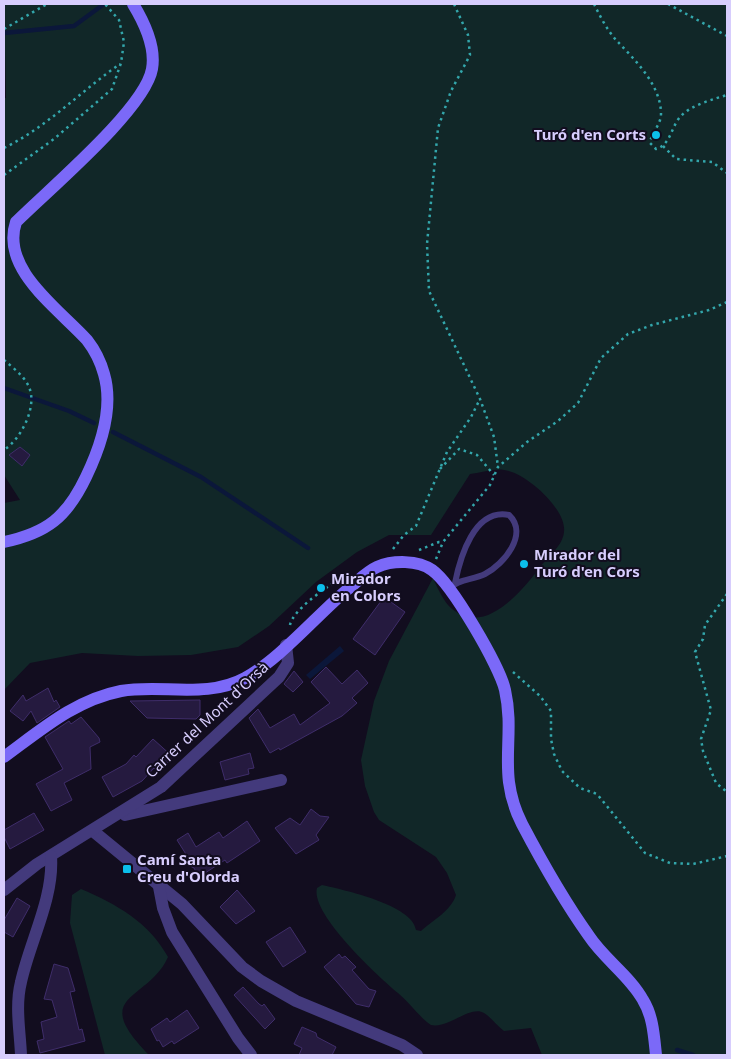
<svg xmlns="http://www.w3.org/2000/svg" width="731" height="1059" viewBox="0 0 731 1059" font-family="'Noto Sans',sans-serif">
  <style>
    .green { fill: #112728 }
    .water { fill: #0b173a }
    .lines { fill: none; stroke-linecap: round; stroke-linejoin: round }
    .stream { stroke: #0b173a; stroke-width: 4.5 }
    .building { fill: #251a3f; stroke: #3f2d6a }
    .path { stroke: #33a6ab; stroke-width: 2.5; stroke-dasharray: 2.5 4; stroke-linecap: butt }
    .service { stroke: #433a7c; stroke-width: 6 }
    .minor { stroke: #433a7c; stroke-width: 12 }
    .secondary { stroke: #7b69f8; stroke-width: 12 }
    .poi-dot { fill: #0bbeeb; stroke: #120d1f; stroke-width: 2 }
    .labels { text-anchor: middle; stroke-width: 4; stroke-linejoin: round; paint-order: stroke }
    .poi-label { font-size: 15px; font-weight: bold; fill: #d7cdfd; stroke: #120d1f; text-anchor: start }
    .street-label { font-size: 15px; fill: #d7cdfd; stroke: #120d1f }
  </style>
  <rect width="100%" height="100%" fill="#120d1f"/>
  <g class="green">
    <path d="M4 4H727V1055H542L531 1028 504 1031C497 1026 491 1017 484 1013 470 1005 448 1029 431 1025 418 1016 410 1003 398 993 379 977 310 914 317 888L322 885C344 890 413 905 416 930L421 931C433 920 451 911 456 895L447 873 436 857 379 820 374 812 365 786 361 760 374 701 389 661 433 578C437 587 442 598 448 605 482 641 521 592 541 566 549 556 563 545 564 532 567 509 525 472 504 470 494 468 480 473 470 474L431 535H389L357 552 316 582 269 626 238 647 191 655 138 656 82 653 30 663 4 690V503L20 500 4 475V98H6Z"/>
    <path d="M81 889C116 904 149 922 168 957 148 1002 88 993 149 1055H105L70 923 72 895Z"/>
  </g>
  <path class="water" d="M340 646 344 651 310 679 306 675Z"/>
  <g class="lines">
    <g class="stream">
      <path d="M4 33 74 26 104 4"/>
      <path d="M4 388 69 411 94 423"/>
      <path d="M113 432 201 477 308 548"/>
      <path d="M677 1050 693 1055"/>
    </g>
  </g>
  <g class="building">
    <path d="M20 447 30 455 22 466 9 455Z"/>
    <path d="M384 597 405 612 375 655 353 639Z"/>
    <path d="M326 667 342 684 357 670 368 683 352 698 357 703 342 716 280 750 279 748 270 753 249 718 258 709 270 728 294 714 300 725 330 703 311 682Z"/>
    <path d="M294 671 303 682 293 692 284 684Z"/>
    <path d="M48 688 54 702 56 700 60 707 37 723 31 711 23 721 10 711 23 695 26 701Z"/>
    <path d="M200 700V715L196 719 147 718 130 701Z"/>
    <path d="M81 717 99 738 100 742 90 747 91 769 64 783 72 800 51 811 36 784 63 769 45 737 69 721 71 724Z"/>
    <path d="M153 739 173 757 159 772 154 768 142 781 113 797 102 777 126 764 134 755 136 757Z"/>
    <path d="M250 753 254 768 248 769 249 774 225 780 220 762Z"/>
    <path d="M311 809 320 816 329 817 316 835 319 840 296 854 275 828 290 818 300 825Z"/>
    <path d="M34 813 44 830 10 849 4 837V830Z"/>
    <path d="M247 821 260 841 227 863 225 860 199 877 194 868 186 864 189 859 177 840 188 833 196 847 219 832 223 838Z"/>
    <path d="M237 890 255 911 236 924 220 907Z"/>
    <path d="M17 898 30 906 13 937 4 932V920Z"/>
    <path d="M290 927 306 952 283 967 266 942Z"/>
    <path d="M339 954 342 958 345 956 356 967 352 970 369 989 376 991 369 1007 356 1004 324 967Z"/>
    <path d="M54 964 68 968 75 991 70 992 79 1030 82 1029 85 1041 40 1053 37 1041 44 1039 41 1022 57 1017 52 1000 44 999Z"/>
    <path d="M243 987 259 1004 262 1006 264 1004 275 1019 265 1029 234 995Z"/>
    <path d="M187 1010 199 1028 174 1044 172 1041 163 1047 159 1040 157 1041 151 1029 167 1018 170 1022Z"/>
    <path d="M302 1027 316 1033 317 1037 336 1047 332 1055H299L302 1048 294 1044Z"/>
  </g>
  <g class="lines">
    <g class="path">
      <path d="M454 4 468 35 470 55 451 91 438 128 427 244 429 291 480 399 494 437 498 467"/>
      <path d="M594 4C600 16 607 30 616 40 635 60 661 85 661 114 661 125 651 133 650 143L656 149C671 145 671 126 681 116 691 105 714 99 727 95"/>
      <path d="M668 4 727 36"/>
      <path d="M4 29 47 4"/>
      <path d="M663 146 676 159 712 162 727 173"/>
      <path d="M4 148C47 127 81 91 120 64"/>
      <path d="M4 175 54 139 112 89 121 63 124 42 119 20 105 4"/>
      <path d="M4 360C12 367 23 375 28 385 39 405 21 439 4 450"/>
      <path d="M440 469 459 449 477 455 494 475"/>
      <path d="M393 549 404 535 416 526 447 452 471 417 480 399"/>
      <path d="M419 550 439 542H443"/>
      <path d="M436 559 443 542 490 485 498 467 527 442 558 421 578 403 601 358 628 334 652 325 709 310 727 302"/>
      <path d="M727 594 705 625 703 639 695 652 711 710 701 739 703 751 716 783 727 792"/>
      <path d="M290 625C293 610 323 590 336 581"/>
      <path d="M513 672 540 696 551 711V739L554 754 562 771 580 788 597 794 645 853 670 863 693 864 727 856"/>
    </g>
    <path class="service" d="M450 588C459 579 473 580 485 574 504 564 529 534 509 515 474 508 460 558 455 583"/>
    <g class="minor">
      <path d="M125 815 281 780"/>
      <path d="M93 831 182 904 242 967 261 981 296 1001 402 1045 417 1055"/>
      <path d="M159 887 163 908 172 932 238 1038 251 1055"/>
      <path d="M4 890 37 864 161 787 279 677 288 663 286 645"/>
      <path d="M21 1055C20 1031 15 1006 21 982 30 941 54 898 51 856"/>
    </g>
    <g class="secondary">
      <path d="M4 542C47 533 67 517 86 477 101 446 114 408 104 374 101 363 94 349 87 340 59 309 0 269 16 222 48 190 145 109 152 69 156 47 144 22 133 4"/>
      <path d="M4 757C41 730 75 700 121 691 161 684 207 699 245 678 279 660 317 615 348 589 357 582 366 572 377 567 393 560 418 560 432 570 452 584 500 667 505 690 516 739 496 773 522 824 542 862 564 901 589 936 604 959 630 976 643 1000 653 1016 654 1036 656 1055"/>
    </g>
  </g>
  <g class="poi-dot">
    <circle cx="656" cy="135" r="5"/>
    <circle cx="524" cy="564" r="5"/>
    <circle cx="321" cy="588" r="5"/>
    <rect x="122" y="864" width="10" height="10" rx="2.5"/>
  </g>
  <g class="labels">
    <g class="poi-label">
      <text x="646" y="140" text-anchor="end">Turó d'en Corts</text>
      <text x="534" y="560">Mirador del<tspan x="534" dy="17">Turó d'en Cors</tspan></text>
      <text x="331" y="584">Mirador<tspan x="331" dy="17">en Colors</tspan></text>
      <text x="137" y="865">Camí Santa<tspan x="137" dy="17">Creu d'Olorda</tspan></text>
    </g>
    <g class="street-label">
      <text transform="translate(207 720) rotate(-43)" y="5">Carrer del Mont d'Orsà</text>
    </g>
  </g>
  <rect width="731" height="1059" fill="none" stroke="#d7cdfd" stroke-width="10"/>
</svg>
